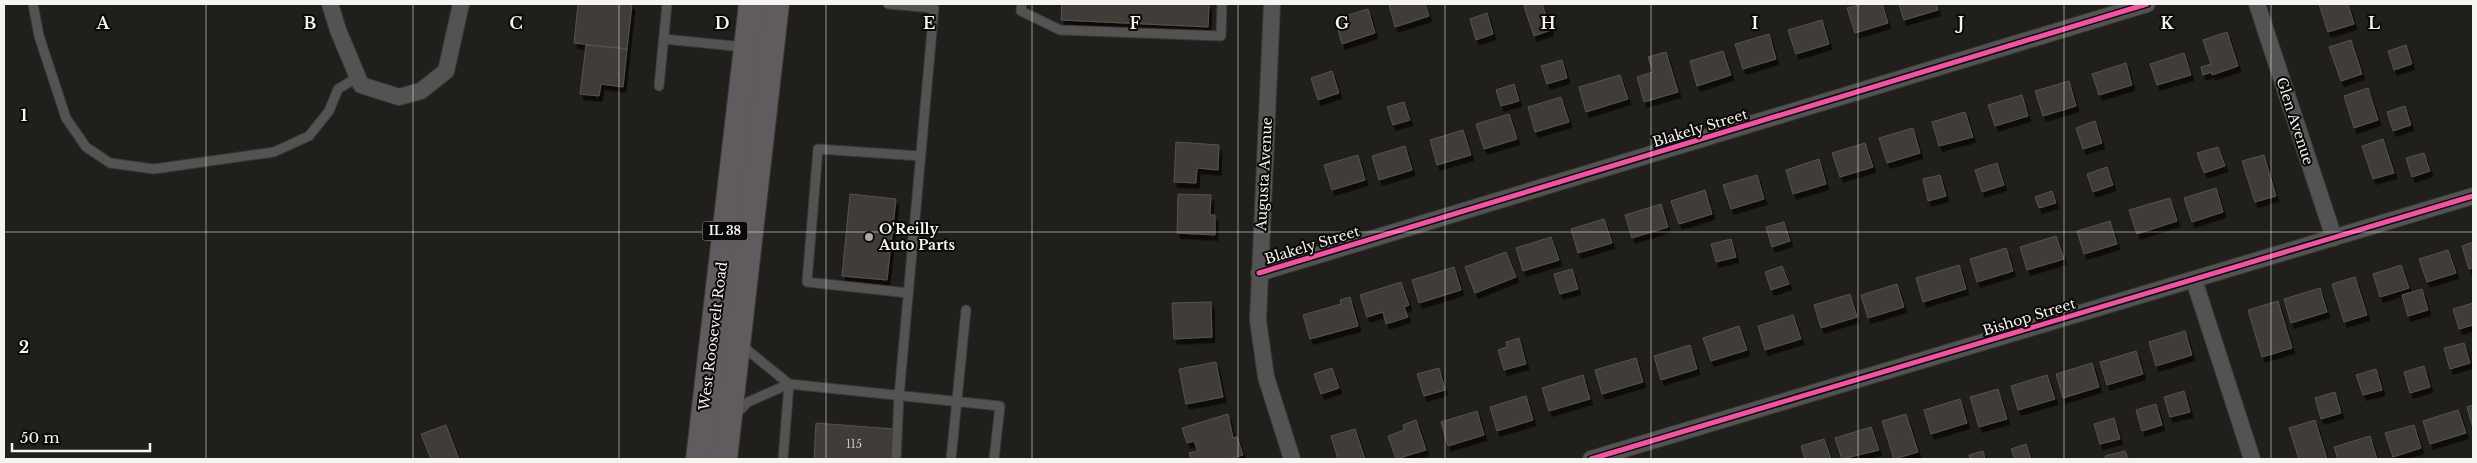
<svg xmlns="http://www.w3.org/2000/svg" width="2477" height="463" viewBox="0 0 2477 463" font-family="'Libre Baskerville',serif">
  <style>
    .building { fill: #403d37; stroke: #545351; filter: url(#shadow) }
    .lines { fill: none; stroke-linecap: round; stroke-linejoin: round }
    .lane-casing { stroke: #393936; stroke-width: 11 }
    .street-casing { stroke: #393936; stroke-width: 18 }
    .primary-casing { stroke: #393936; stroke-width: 28 }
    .lane { stroke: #555254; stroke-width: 9 }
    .street { stroke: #555254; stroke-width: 16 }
    .primary { stroke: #5f5b5e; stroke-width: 26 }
    .cycleway-casing { stroke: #0a0908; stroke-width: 8 }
    .cycleway { stroke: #f153a3; stroke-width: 5 }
    .grid { fill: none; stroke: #f5f4f1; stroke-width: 1; stroke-opacity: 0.55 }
    .poi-dot { fill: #aaa9a6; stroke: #0a0908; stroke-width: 2 }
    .labels { text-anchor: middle; stroke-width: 4; stroke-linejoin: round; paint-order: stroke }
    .number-label { font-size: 11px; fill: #c8c6c2 }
    .shield { fill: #0a0908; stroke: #aeaeab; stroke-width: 1 }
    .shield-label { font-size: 12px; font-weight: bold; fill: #f5f4f1 }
    .street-label { font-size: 14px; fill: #f5f4f1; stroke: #0a0908 }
    .poi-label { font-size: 14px; font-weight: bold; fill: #f5f4f1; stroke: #0a0908; text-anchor: start }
    .grid-label { font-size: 16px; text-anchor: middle; font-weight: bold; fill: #f5f4f1; stroke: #0a0908; stroke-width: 4; stroke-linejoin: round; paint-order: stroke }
  </style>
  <defs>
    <filter id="shadow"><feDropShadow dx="3" dy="5.5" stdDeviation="0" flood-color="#0009"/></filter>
  </defs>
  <rect width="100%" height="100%" fill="#201f1c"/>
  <g class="building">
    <path d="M578 4H632L627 49 574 43Z"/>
    <path d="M1062 4H1209L1208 27 1061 20Z"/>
    <path d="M1389 4H1425L1429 16 1395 27Z"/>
    <path d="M1530 4H1542L1551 30 1534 36 1524 6Z"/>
    <path d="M1863 4H1882L1888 23 1855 33 1847 8Z"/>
    <path d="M1899 4H1936L1938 10 1904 20Z"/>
    <path d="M2319 4H2348L2354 24 2328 32Z"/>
    <path d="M1368 9 1375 33 1342 44 1335 19Z"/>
    <path d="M1487 13 1493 34 1476 40 1470 19Z"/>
    <path d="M1822 20 1829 44 1796 54 1788 30Z"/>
    <path d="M2227 32 2238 66 2212 75V72L2203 75 2201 67 2211 64 2203 40Z"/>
    <path d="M1769 34 1776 59 1743 69 1735 44Z"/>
    <path d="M2351 40 2362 74 2341 81 2329 47Z"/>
    <path d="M586 45 627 49 623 87 601 84 599 96 580 94Z"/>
    <path d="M2406 45 2412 64 2394 70 2388 51Z"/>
    <path d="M1723 51 1731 75 1697 86 1690 61Z"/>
    <path d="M1666 52 1678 92 1644 102 1637 77 1653 72 1648 57Z"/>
    <path d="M2184 53 2191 75 2157 85 2150 64Z"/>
    <path d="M1562 60 1567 78 1547 84 1541 66Z"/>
    <path d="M2126 63 2132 85 2099 95 2092 74Z"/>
    <path d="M1332 71 1339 93 1318 100 1311 78Z"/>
    <path d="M1620 75 1628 99 1586 112 1579 87Z"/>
    <path d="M2069 81 2076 106 2043 116 2035 91Z"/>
    <path d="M1514 84 1519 101 1501 106 1496 90Z"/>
    <path d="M2368 88 2378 120 2354 128 2344 96Z"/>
    <path d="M2022 95 2028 116 1995 126 1988 105Z"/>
    <path d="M1561 97 1569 122 1535 132 1528 107Z"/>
    <path d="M1404 102 1410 120 1393 125 1387 107Z"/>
    <path d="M2405 106 2411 125 2393 131 2387 112Z"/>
    <path d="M1965 112 1973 137 1939 146 1932 122Z"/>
    <path d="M1509 114 1517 139 1484 149 1476 124Z"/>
    <path d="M2095 121 2102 143 2083 149 2076 128Z"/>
    <path d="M1913 128 1920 153 1887 163 1879 138Z"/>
    <path d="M1463 130 1471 155 1437 165 1430 140Z"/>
    <path d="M2383 139 2394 173 2373 179 2362 146Z"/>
    <path d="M1176 142 1219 145 1218 170 1197 168 1196 183 1174 182Z"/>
    <path d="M1865 143 1873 167 1840 177 1832 153Z"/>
    <path d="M1405 146 1412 170 1379 180 1372 156Z"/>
    <path d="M2218 147 2225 166 2204 173 2197 153Z"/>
    <path d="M2424 153 2430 171 2412 177 2406 158Z"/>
    <path d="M1358 155 1365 180 1332 190 1324 165Z"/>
    <path d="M2264 155 2276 196 2255 202 2242 161Z"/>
    <path d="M1819 159 1826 184 1793 194 1786 170Z"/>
    <path d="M1997 163 2004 185 1982 192 1975 170Z"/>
    <path d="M2107 167 2113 185 2093 192 2087 174Z"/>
    <path d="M1757 175 1764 199 1731 209 1723 185Z"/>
    <path d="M1940 175 1946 196 1928 201 1923 179Z"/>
    <path d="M2216 188 2223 212 2192 222 2184 198Z"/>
    <path d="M1705 190 1712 214 1679 224 1671 201Z"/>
    <path d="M2052 191 2056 203 2039 208 2035 197Z"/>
    <path d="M850 194 896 199 887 280 842 276Z"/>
    <path d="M1178 194 1211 195 1210 215H1215V235L1177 233Z"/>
    <path d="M2170 198 2177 221 2137 234 2129 210Z"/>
    <path d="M1661 204 1668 227 1632 238 1625 215Z"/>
    <path d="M1604 219 1612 243 1578 253 1571 229Z"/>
    <path d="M2110 221 2117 244 2084 254 2077 231Z"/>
    <path d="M1784 222 1790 241 1772 247 1766 227Z"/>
    <path d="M2056 236 2064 259 2027 270 2020 247Z"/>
    <path d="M1551 237 1559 260 1523 271 1516 248Z"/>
    <path d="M1731 239 1736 257 1716 262 1711 244Z"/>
    <path d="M2473 242V268L2469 269 2462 246Z"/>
    <path d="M2006 248 2013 271 1977 282 1970 259Z"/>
    <path d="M2448 250 2456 273 2427 282 2419 259Z"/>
    <path d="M1506 252 1516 277 1475 293 1465 267Z"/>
    <path d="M1959 265 1966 289 1923 302 1916 278Z"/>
    <path d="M2401 265 2409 288 2380 297 2373 274Z"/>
    <path d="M1782 266 1789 284 1771 290 1765 272Z"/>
    <path d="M1454 267 1461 290 1419 303 1412 280Z"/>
    <path d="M1572 269 1578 289 1560 294 1554 274Z"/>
    <path d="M2355 277 2367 315 2344 322 2332 284Z"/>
    <path d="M1401 282 1409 305 1404 307 1408 317 1386 324 1383 312 1367 317 1360 295Z"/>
    <path d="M1897 284 1904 307 1868 318 1861 295Z"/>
    <path d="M2320 288 2327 312 2291 323 2284 299Z"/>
    <path d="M2422 289 2428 310 2408 316 2402 295Z"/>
    <path d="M1850 294 1857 317 1821 328 1814 305Z"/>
    <path d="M1350 297 1358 326 1310 339 1303 315 1341 304 1340 300Z"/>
    <path d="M2278 301 2292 348 2262 357 2248 310Z"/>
    <path d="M1211 302 1212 337 1174 339 1172 303Z"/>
    <path d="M2473 303V325L2459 329 2453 309Z"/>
    <path d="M1793 315 1801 339 1765 350 1758 326Z"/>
    <path d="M1739 326 1747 350 1711 361 1703 338Z"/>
    <path d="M2185 331 2192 355 2156 366 2149 342Z"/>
    <path d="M1519 338 1526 364 1504 370 1498 350 1507 347 1506 342Z"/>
    <path d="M2464 343 2470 363 2450 369 2444 348Z"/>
    <path d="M1690 345 1697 369 1661 380 1654 356Z"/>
    <path d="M2136 351 2143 374 2107 385 2100 362Z"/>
    <path d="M1636 358 1643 382 1602 394 1595 370Z"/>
    <path d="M1216 362 1223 397 1186 404 1179 369Z"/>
    <path d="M2092 363 2099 387 2063 398 2056 374Z"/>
    <path d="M2424 366 2430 387 2410 393 2404 372Z"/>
    <path d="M1332 368 1339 388 1321 394 1314 374Z"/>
    <path d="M1439 368 1445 390 1424 396 1417 374Z"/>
    <path d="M2376 369 2382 390 2363 395 2356 375Z"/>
    <path d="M1583 375 1590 399 1549 411 1542 388Z"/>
    <path d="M2047 375 2055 399 2018 410 2011 386Z"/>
    <path d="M1998 389 2007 419 1979 427 1970 397Z"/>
    <path d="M2184 391 2190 412 2170 417 2164 397Z"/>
    <path d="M2335 392 2341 413 2321 419 2315 398Z"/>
    <path d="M1526 396 1533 420 1497 431 1490 407Z"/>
    <path d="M1960 399 1967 423 1931 434 1924 410Z"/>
    <path d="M2156 404 2162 425 2142 431 2136 410Z"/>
    <path d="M2473 405V428L2467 407Z"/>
    <path d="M2458 410 2466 433 2430 444 2423 421Z"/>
    <path d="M1477 411 1484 435 1448 446 1441 422Z"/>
    <path d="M1228 414 1233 438 1237 437 1243 455 1228 459H1191L1189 453 1198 451 1194 441 1187 443 1182 428Z"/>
    <path d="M1906 414 1918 452 1894 459 1882 421Z"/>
    <path d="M2114 418 2120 439 2100 444 2094 424Z"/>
    <path d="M1416 420 1426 450 1396 459 1388 436 1404 430 1403 425Z"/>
    <path d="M2315 420 2327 459H2299L2289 428Z"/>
    <path d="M816 423 894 429 892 459H814Z"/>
    <path d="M446 425 459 459H431L421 434Z"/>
    <path d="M2414 425 2421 448 2393 457 2385 433Z"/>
    <path d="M1871 427 1879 450 1842 459 1835 438Z"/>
    <path d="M1355 429 1365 459H1338L1331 436Z"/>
    <path d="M2370 436 2377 459H2338L2334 447Z"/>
    <path d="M1824 439 1831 459H1805L1801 446Z"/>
    <path d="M2026 444 2031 459H2015L2011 449Z"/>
    <path d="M1983 451 1985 459H1970L1969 455Z"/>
    <path d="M2125 451 2128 459H2106L2105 456Z"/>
  </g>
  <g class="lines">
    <g class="lane-casing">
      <g id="lane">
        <path d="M33 4 39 36 66 118 86 147 110 163 154 169 274 152 309 136 329 111 338 89 358 77"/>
        <path d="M888 4 934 8 899 396 896 459"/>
        <path d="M1022 4 1021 11 1060 30 1221 36 1222 4"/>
        <path d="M664 39 744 47"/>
        <path d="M659 86 667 4"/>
        <path d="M908 293 807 282 818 149 920 156"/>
        <path d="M736 414 748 402 789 384 740 344"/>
        <path d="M783 459 789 384 1000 406 994 459"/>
        <path d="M951 459 966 310"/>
      </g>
    </g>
    <g class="street-casing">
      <g id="street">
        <path d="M330 4 338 30 361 85 399 97 421 91 446 71 461 4"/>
        <path d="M1272 4 1258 320 1266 377 1292 459"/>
        <path d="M2257 4 2334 238"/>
        <path d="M1259 273 2147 4"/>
        <path d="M2194 280 2252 459"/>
        <path d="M1591 459 2473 196"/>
      </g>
    </g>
    <g class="primary-casing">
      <g id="primary">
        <path d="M699 459 752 4"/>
        <path d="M724 459 776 4"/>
      </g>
    </g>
    <use href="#lane" class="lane"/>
    <use href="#street" class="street"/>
    <use href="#primary" class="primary"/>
    <g class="cycleway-casing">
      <g id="cycleway">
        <path d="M1259 273 2147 4"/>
        <path d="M1591 459 2473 196"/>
      </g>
    </g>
    <use href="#cycleway" class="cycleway"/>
  </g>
  <path class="grid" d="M206 4V459M413 4V459M619 4V459M826 4V459M1032 4V459M1238 4V459M1445 4V459M1651 4V459M1858 4V459M2064 4V459M2271 4V459M4 232H2473"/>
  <circle class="poi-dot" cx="869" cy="237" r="5"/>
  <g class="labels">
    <g class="number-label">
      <text x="854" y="448">115</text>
    </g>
    <rect class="shield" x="702.5" y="221.5" width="45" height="19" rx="4"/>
    <g class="shield-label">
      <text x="725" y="235">IL 38</text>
    </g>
    <g class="street-label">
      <text transform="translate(2295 121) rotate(72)" y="5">Glen Avenue</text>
      <text transform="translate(1700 128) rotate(-17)" y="5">Blakely Street</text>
      <text transform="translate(1264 174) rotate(-87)" y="5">Augusta Avenue</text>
      <text transform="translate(1312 245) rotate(-17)" y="5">Blakely Street</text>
      <text transform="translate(2029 317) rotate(-17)" y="5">Bishop Street</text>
      <text transform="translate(713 336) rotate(-83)" y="5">West Roosevelt Road</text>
    </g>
    <g class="poi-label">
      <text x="879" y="234">O'Reilly<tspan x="879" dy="16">Auto Parts</tspan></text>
    </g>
  </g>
  <g class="grid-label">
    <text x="103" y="29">A</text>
    <text x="310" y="29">B</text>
    <text x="516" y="29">C</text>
    <text x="722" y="29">D</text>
    <text x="929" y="29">E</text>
    <text x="1135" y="29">F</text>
    <text x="1342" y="29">G</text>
    <text x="1548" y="29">H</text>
    <text x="1755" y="29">I</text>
    <text x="1961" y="29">J</text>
    <text x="2167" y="29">K</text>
    <text x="2374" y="29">L</text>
    <text x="24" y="121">1</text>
    <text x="24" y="353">2</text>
  </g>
  <rect width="2477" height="463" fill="none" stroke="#f5f4f1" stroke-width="10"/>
  <path d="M12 443v8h138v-8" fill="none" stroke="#f5f4f1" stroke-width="2.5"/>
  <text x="20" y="443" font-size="15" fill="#f5f4f1" stroke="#0a0908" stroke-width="4" paint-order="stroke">50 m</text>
</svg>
